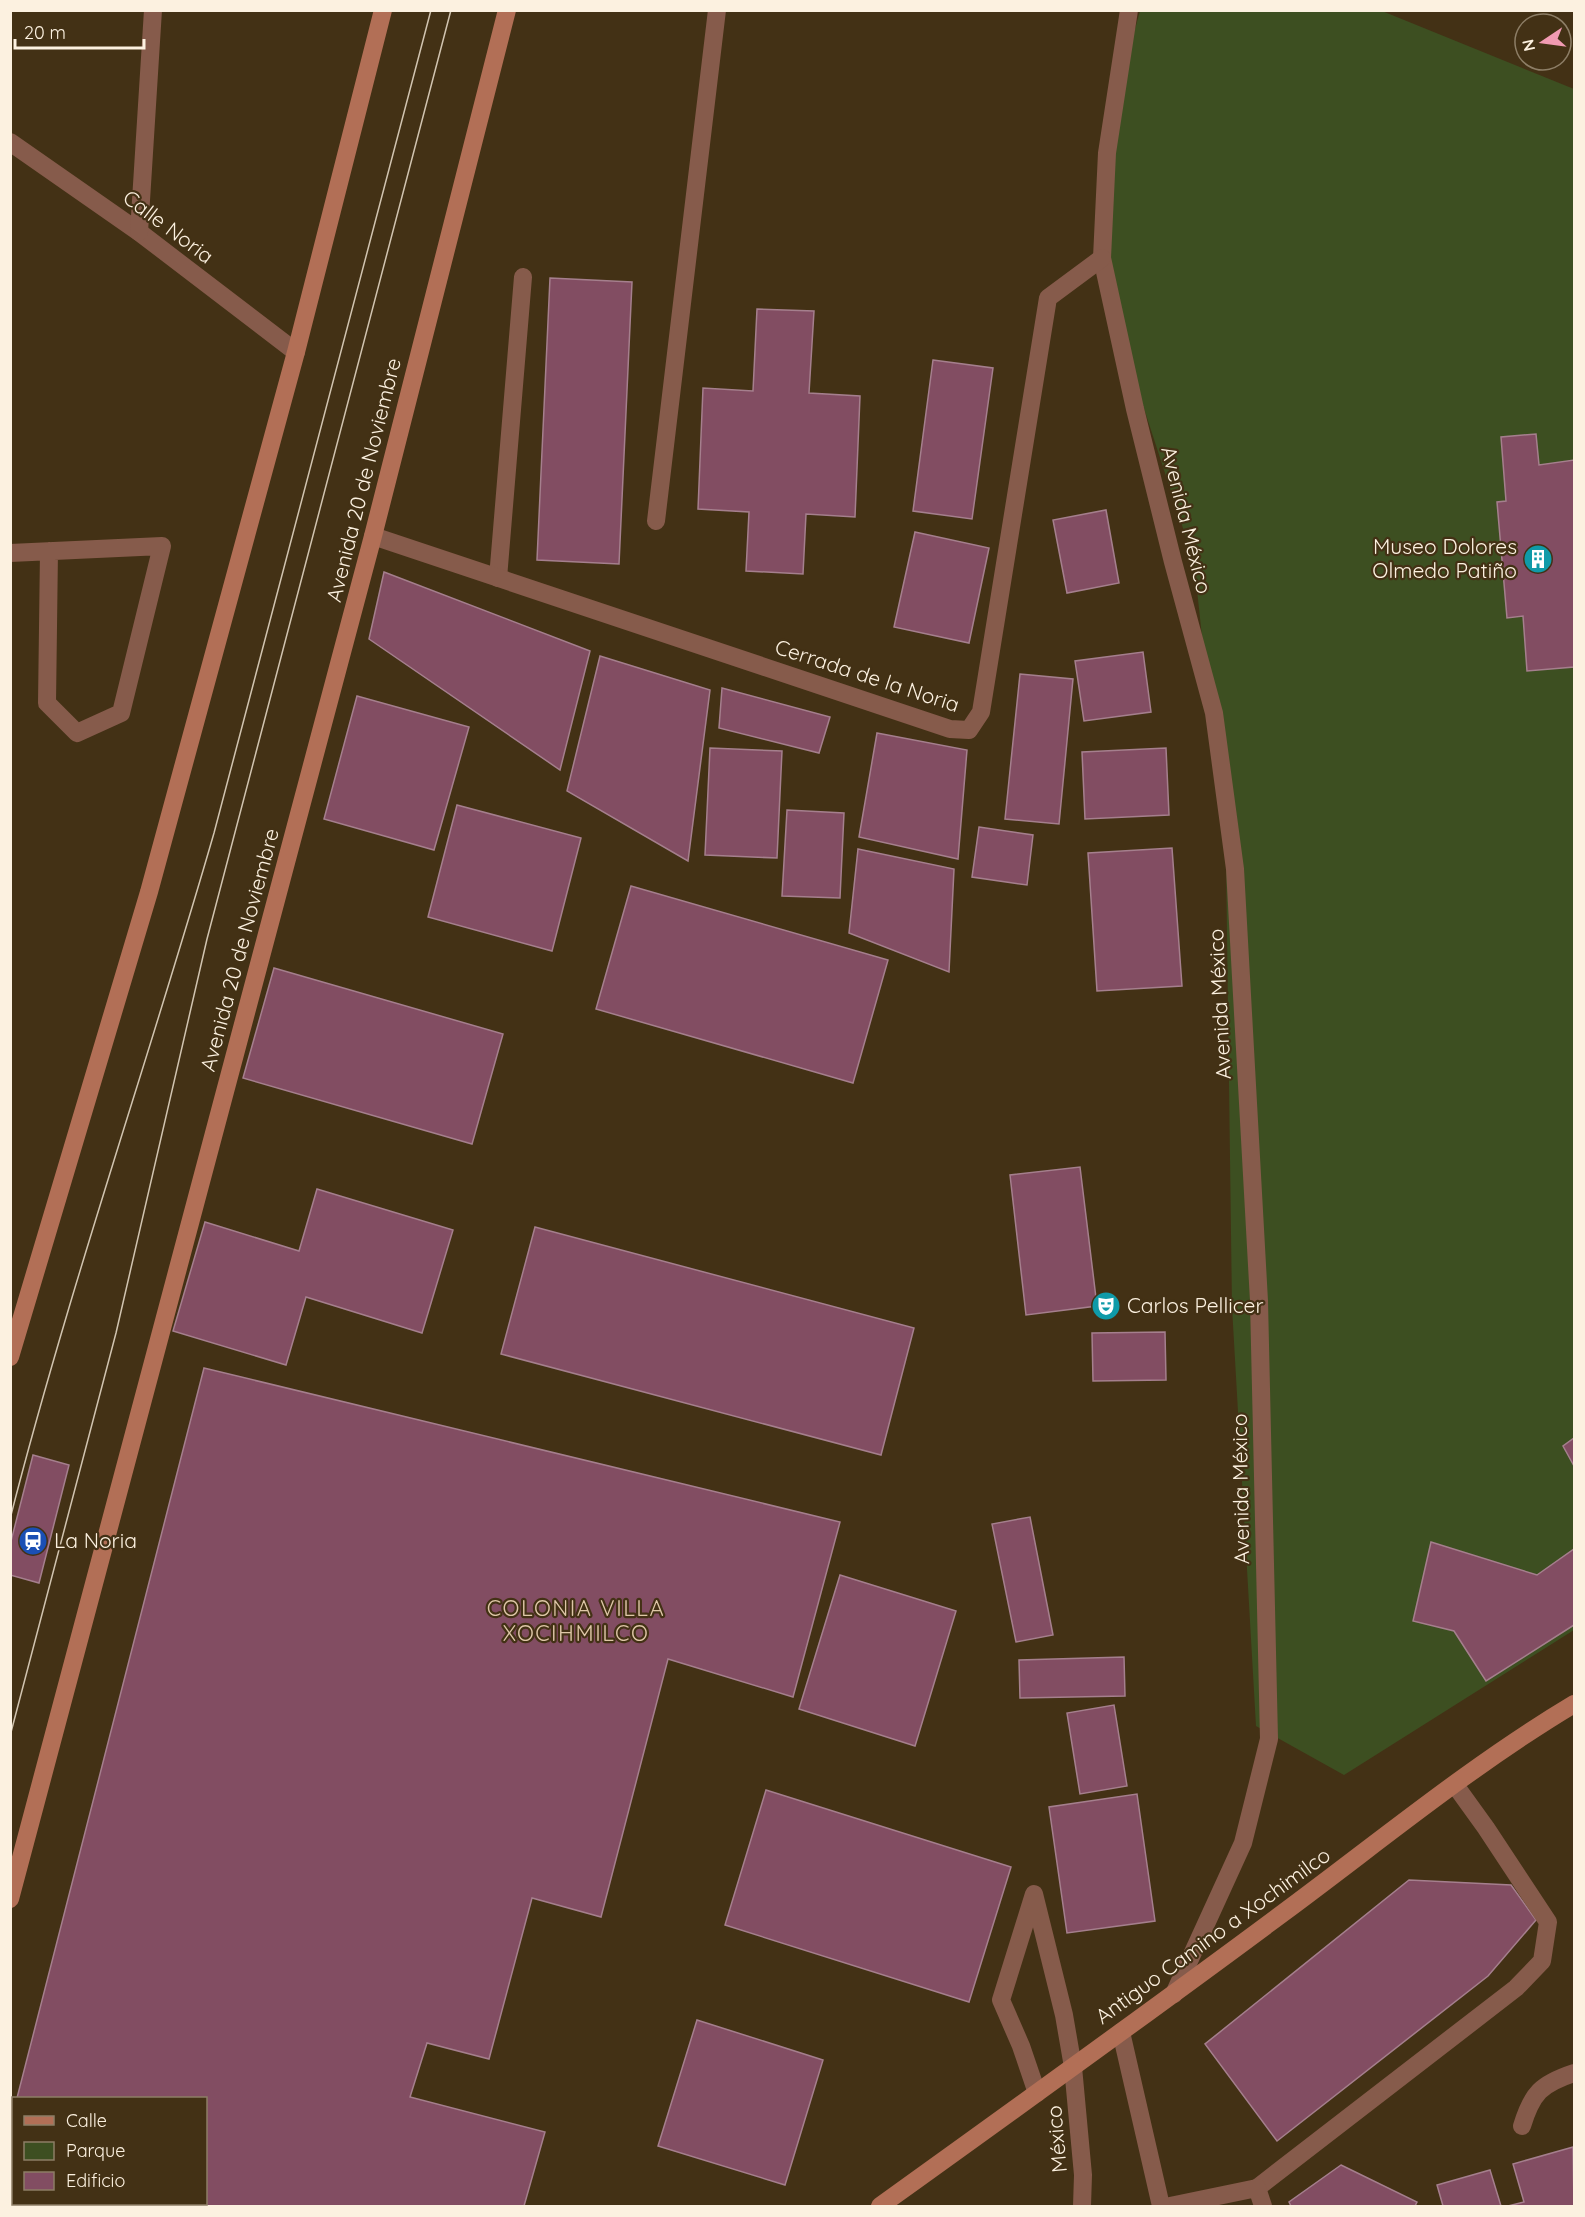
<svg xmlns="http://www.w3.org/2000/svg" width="1585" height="2217" viewBox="0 0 1585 2217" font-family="Quicksand,sans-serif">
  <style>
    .green { fill: #3d4f21 }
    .building { fill: #824d62; stroke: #a57f8d; stroke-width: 1.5 }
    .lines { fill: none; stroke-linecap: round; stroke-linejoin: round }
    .lane { stroke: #865b4b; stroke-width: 18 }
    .street { stroke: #865b4b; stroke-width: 18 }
    .secondary { stroke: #b26f56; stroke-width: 18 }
    .tram { stroke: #d1c4b0; stroke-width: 1.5 }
    .labels { text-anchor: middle; stroke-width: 4.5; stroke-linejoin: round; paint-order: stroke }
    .street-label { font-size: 21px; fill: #fcf1e0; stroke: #433115 }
    .poi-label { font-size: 21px; fill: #fcf1e0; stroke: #433115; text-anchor: start }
    .neighbourhood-label { font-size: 22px; letter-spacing: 1.5px; fill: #dec7a7; stroke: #433115 }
  </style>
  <rect width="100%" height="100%" fill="#433115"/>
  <path class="green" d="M1140 11H1382L1574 89V1630L1344 1775 1256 1726 1232 1307 1226 860 1194 562 1107 295 1100 156Z"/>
  <g class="building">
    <path d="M550 278 632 282 619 564 537 560Z"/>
    <path d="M757 309 814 311 809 393 860 396 855 517 806 514 803 574 746 571 749 512 698 509 703 388 753 391Z"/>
    <path d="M933 360 993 368 972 519 913 511Z"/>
    <path d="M1536 434 1539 465 1574 460V667L1527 671 1523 616 1507 618 1497 502 1506 501 1501 437Z"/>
    <path d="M1106 510 1119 583 1067 593 1053 520Z"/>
    <path d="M915 532 989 548 969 643 894 627Z"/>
    <path d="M384 572 590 651 560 770 369 639Z"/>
    <path d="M1143 652 1151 712 1084 721 1075 661Z"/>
    <path d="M600 656 710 690 688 861 567 791Z"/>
    <path d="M1020 674 1073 679 1059 824 1005 819Z"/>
    <path d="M722 688 830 717 819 753 719 728Z"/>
    <path d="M357 696 469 727 434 850 324 819Z"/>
    <path d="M877 733 967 750 958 859 859 837Z"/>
    <path d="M710 748 782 751 777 858 705 855Z"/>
    <path d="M1166 748 1169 815 1085 819 1082 752Z"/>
    <path d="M457 805 581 838 552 951 428 917Z"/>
    <path d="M787 810 844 813 840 898 782 896Z"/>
    <path d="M979 827 1033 835 1027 885 972 877Z"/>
    <path d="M1172 848 1182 986 1097 991 1088 853Z"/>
    <path d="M858 849 954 869 949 972 849 933Z"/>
    <path d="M631 886 888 960 853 1083 596 1009Z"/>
    <path d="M274 968 503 1034 472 1144 243 1078Z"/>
    <path d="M1080 1167 1097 1306 1026 1315 1010 1175Z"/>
    <path d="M317 1189 453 1230 422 1333 306 1297 286 1365 173 1331 205 1222 299 1251Z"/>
    <path d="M535 1227 914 1328 881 1455 501 1354Z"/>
    <path d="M1165 1332 1166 1380 1093 1381 1092 1333Z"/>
    <path d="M204 1368 840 1522 793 1697 668 1659 601 1917 532 1898 489 2059 427 2043 410 2097 545 2132 524 2206H10V2123L14 2111V2204H206V2098H17Z"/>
    <path d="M1574 1438V1466L1563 1446Z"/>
    <path d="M33 1455 69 1465 39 1583 10 1575V1545Z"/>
    <path d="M1030 1517 1053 1635 1016 1642 992 1524Z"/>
    <path d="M1431 1542 1537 1575 1574 1549V1625L1486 1681 1454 1631 1413 1621Z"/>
    <path d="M840 1575 956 1611 915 1746 799 1709Z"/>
    <path d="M1124 1657 1125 1696 1020 1698 1019 1660Z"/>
    <path d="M1114 1705 1127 1786 1080 1794 1067 1713Z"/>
    <path d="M766 1790 1011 1867 969 2002 725 1925Z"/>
    <path d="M1137 1794 1155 1921 1067 1933 1049 1807Z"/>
    <path d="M1409 1880 1511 1885 1536 1920 1488 1976 1277 2141 1205 2044Z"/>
    <path d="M697 2020 823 2060 785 2185 658 2146Z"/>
    <path d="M1573 2147 1574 2206H1508L1524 2202 1513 2164Z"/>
    <path d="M1341 2165 1417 2202 1415 2206H1291L1289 2202Z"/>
    <path d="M1490 2170 1501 2206H1443L1437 2185Z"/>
  </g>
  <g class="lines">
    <g class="lane">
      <path d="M10 553 162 546 121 713 77 733 47 703 49 551"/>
      <path d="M498 578 523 277"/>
      <path d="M1037 2093 1021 2046 1001 2000 1034 1894 1064 2015 1073 2067"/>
      <path d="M1522 2126C1532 2093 1541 2084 1574 2073"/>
      <path d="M1257 2188 1516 1988 1542 1961 1548 1922 1486 1828 1455 1785"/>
      <path d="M1170 2206 1257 2188 1263 2206"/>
    </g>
    <g class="street">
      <path d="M1129 10 1107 153 1102 258 1135 409 1173 562 1214 713 1235 869 1259 1301 1269 1739 1243 1843 1174 1994"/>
      <path d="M10 142 139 232 296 352"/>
      <path d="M139 232 153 10"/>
      <path d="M656 521 717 10"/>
      <path d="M373 536 950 729 969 730 981 712 1048 298 1102 258"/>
      <path d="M1121 2032 1161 2206"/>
      <path d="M1073 2067 1083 2175 1082 2206"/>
    </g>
    <g class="secondary">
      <path d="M10 1357 149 892 296 352 383 10"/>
      <path d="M10 1899 373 536 507 10"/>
      <path d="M880 2206C1015 2109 1150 2012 1283 1913 1379 1842 1472 1765 1574 1704"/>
    </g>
    <g class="tram">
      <path d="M10 1519C69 1288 148 1062 214 833L431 10"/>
      <path d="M10 1736 116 1333 207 939 451 10"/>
    </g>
  </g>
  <defs>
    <g id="building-disc" transform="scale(1.5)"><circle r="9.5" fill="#0f9aa8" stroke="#433115"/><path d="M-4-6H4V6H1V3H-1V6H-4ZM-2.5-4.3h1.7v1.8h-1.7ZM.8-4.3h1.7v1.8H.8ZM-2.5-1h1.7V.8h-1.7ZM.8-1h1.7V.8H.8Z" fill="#fff"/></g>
    <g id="theatre-disc" transform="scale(1.5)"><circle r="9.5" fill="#0f9aa8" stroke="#433115"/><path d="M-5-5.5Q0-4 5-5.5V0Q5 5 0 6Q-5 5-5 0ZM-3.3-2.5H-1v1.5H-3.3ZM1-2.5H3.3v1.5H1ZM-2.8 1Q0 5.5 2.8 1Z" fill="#fff"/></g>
    <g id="station-disc" transform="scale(1.5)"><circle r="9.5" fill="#1a4fb4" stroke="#433115"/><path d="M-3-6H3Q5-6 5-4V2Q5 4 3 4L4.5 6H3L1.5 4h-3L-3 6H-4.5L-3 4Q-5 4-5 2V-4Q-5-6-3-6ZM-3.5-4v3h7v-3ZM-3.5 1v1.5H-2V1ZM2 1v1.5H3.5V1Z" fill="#fff"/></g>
  </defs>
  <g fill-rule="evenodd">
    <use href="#building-disc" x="1538" y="559"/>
    <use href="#theatre-disc" x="1106" y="1306"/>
    <use href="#station-disc" x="33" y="1541"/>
  </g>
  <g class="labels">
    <g class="street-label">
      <text transform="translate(168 227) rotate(37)" y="7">Calle Noria</text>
      <text transform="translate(364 480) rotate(-76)" y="7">Avenida 20 de Noviembre</text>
      <text transform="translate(1186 520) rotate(76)" y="7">Avenida México</text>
      <text transform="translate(867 676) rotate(18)" y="7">Cerrada de la Noria</text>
      <text transform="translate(240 950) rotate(-75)" y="7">Avenida 20 de Noviembre</text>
      <text transform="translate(1220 1004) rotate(-93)" y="7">Avenida México</text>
      <text transform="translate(1241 1489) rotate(-91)" y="7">Avenida México</text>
      <text transform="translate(1213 1936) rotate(-36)" y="7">Antiguo Camino a Xochimilco</text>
      <text transform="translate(1057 2139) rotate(-95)" y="7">México</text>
    </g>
    <g class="poi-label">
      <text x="1517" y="554" text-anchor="end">Museo Dolores<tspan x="1517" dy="24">Olmedo Patiño</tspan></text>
      <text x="1127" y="1313">Carlos Pellicer</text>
      <text x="54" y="1548">La Noria</text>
    </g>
    <g class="neighbourhood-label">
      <text x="576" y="1616">COLONIA VILLA<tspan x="576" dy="25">XOCIHMILCO</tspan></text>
    </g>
  </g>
  <rect width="1585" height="2217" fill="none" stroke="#fcf1e0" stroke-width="24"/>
  <rect x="12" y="2097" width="195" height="108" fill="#433115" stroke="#8d7e66" stroke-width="1.5"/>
  <rect x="24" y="2116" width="30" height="9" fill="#b26f56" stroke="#8d7e66" stroke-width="1.5"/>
  <text x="66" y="2127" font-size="18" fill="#fcf1e0">Calle</text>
  <rect x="24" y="2142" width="30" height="18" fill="#3d4f21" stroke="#8d7e66" stroke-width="1.5"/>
  <text x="66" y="2157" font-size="18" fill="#fcf1e0">Parque</text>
  <rect x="24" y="2172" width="30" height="18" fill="#824d62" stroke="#8d7e66" stroke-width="1.5"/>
  <text x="66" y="2187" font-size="18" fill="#fcf1e0">Edificio</text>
  <g transform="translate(1543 42) rotate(257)"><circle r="28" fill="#433115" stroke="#8d7e66" stroke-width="1.5"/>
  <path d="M0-4.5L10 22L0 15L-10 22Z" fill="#f19ab2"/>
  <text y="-9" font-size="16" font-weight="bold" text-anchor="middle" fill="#fcf1e0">N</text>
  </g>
  <path d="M15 39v9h129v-9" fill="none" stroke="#fcf1e0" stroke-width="3"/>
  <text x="24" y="39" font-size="18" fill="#fcf1e0" stroke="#433115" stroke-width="4.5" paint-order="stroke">20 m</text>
</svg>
